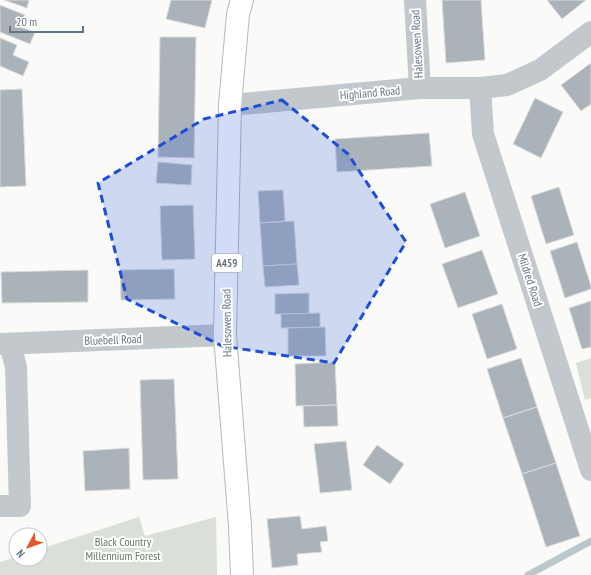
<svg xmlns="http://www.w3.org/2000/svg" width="591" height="575" viewBox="0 0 591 575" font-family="'PT Sans Narrow',sans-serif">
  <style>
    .green { fill: #dadfd7 }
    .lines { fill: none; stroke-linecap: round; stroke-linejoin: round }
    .stream { stroke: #bbc7cb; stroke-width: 7 }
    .building { fill: #aab3b9; stroke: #dcdcda }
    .major-casing { stroke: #b5babe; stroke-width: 24 }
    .minor { stroke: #c3c8cc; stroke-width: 22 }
    .major { stroke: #fff; stroke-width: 22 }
    .marked { fill: #1d4ed8; fill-opacity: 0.2; stroke: #1d4ed8; stroke-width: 3; stroke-dasharray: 8 5; stroke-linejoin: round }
    .labels { text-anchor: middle; stroke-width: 4; stroke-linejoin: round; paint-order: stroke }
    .shield { fill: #fff; stroke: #939fa8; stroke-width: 1 }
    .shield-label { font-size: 11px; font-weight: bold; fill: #657683 }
    .street-label { font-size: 12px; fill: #657683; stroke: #fff }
    .park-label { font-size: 12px; fill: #687a64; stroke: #fff }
  </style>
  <rect width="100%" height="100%" fill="#fafaf8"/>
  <g class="green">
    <path d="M591 358V398L585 400 576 363Z"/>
    <path d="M139 517 145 536 216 517 217 575H0V562L16 557V559H40V549Z"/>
  </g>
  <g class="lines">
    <path class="stream" d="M528 575 591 541"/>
  </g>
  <g class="building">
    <path d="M4 0H29L27 8Z"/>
    <path d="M171 0H212L205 28 166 19Z"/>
    <path d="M442 0H481L485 60 446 63Z"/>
    <path d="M547 0H586L562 19Z"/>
    <path d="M0 5 25 15 20 27 35 32 30 44 0 32Z"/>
    <path d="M160 37H196L194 158 158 157Z"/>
    <path d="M0 38 17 45 13 55 29 62 23 76 0 66Z"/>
    <path d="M591 63V104L581 111 561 85Z"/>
    <path d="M22 89 26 186 0 187V90Z"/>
    <path d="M535 98 563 112 541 158 513 144Z"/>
    <path d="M429 133 432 166 337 172 335 139Z"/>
    <path d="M158 162 192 165 191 185 156 183Z"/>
    <path d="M559 187 574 235 546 244 531 196Z"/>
    <path d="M283 190 285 221 260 223 258 191Z"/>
    <path d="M465 192 480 236 445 248 430 204Z"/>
    <path d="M193 205 195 259 162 260 160 206Z"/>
    <path d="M294 221 297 264 263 266 260 223Z"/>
    <path d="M577 242 591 286V289L565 298 550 251Z"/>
    <path d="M482 250 498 294 458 308 442 264Z"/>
    <path d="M297 264 299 285 265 287 263 266Z"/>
    <path d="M174 269 175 299 121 300 120 270Z"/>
    <path d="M88 270V302L2 303 1 272Z"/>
    <path d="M309 293V314H275V294Z"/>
    <path d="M591 301V347L582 349 569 308Z"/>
    <path d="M502 304 517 349 487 359 472 314Z"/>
    <path d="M320 313V327L281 328V314Z"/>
    <path d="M325 327 326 356H288V328Z"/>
    <path d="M521 358 537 407 503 418 487 369Z"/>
    <path d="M335 362 337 405 296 406 295 364Z"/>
    <path d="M174 379 178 479 143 480 140 380Z"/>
    <path d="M337 405 338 426 304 427 303 406Z"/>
    <path d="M537 407 556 463 522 474 503 418Z"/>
    <path d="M346 441 352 490 320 493 314 444Z"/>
    <path d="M377 445 404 464 390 484 363 465Z"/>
    <path d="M129 448 130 489 85 491 83 451Z"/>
    <path d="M556 463 580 536 546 547 522 474Z"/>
    <path d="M300 516 302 529 326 526 328 541 320 542 322 552 297 554 298 565 272 568 267 519Z"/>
  </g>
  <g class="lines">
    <g class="major-casing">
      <path id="major" d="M242 575 240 526 225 335 230 105 238 14 242 0"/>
    </g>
    <g class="minor">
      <path d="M415 0 420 88"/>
      <path d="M480 88 483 134 591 470"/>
      <path d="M230 105 420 88H480L507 85 540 70 591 32"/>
      <path d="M0 344 225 335"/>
      <path d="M0 506H20L16 367 10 344"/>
    </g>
    <use href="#major" class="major"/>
  </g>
  <path class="marked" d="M282 100 348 154 406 242 334 363 222 346 127 299 98 183 204 119Z"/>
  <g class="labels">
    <rect class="shield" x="212" y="254" width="30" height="18" rx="3"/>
    <g class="shield-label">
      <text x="227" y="267">A459</text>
    </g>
    <g class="street-label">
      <text transform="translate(417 44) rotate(-93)" y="4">Halesowen Road</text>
      <text transform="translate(370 93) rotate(-5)" y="4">Highland Road</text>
      <text transform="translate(530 280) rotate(72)" y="4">Mildred Road</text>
      <text transform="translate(227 323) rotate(-91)" y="4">Halesowen Road</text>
      <text transform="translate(113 340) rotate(-2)" y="4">Bluebell Road</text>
    </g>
    <g class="park-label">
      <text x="123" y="546">Black Country<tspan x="123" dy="14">Millennium Forest</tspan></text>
    </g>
  </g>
  <g transform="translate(28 547) rotate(229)"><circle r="19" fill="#ffffff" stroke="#c1c8cd"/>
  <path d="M0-3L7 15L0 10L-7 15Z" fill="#e4572e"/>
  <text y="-6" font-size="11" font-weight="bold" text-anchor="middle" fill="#657683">N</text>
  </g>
  <path d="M10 26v6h73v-6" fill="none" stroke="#657683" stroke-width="2"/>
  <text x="16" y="26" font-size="12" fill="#657683" stroke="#ffffff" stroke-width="3" paint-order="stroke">20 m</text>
</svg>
